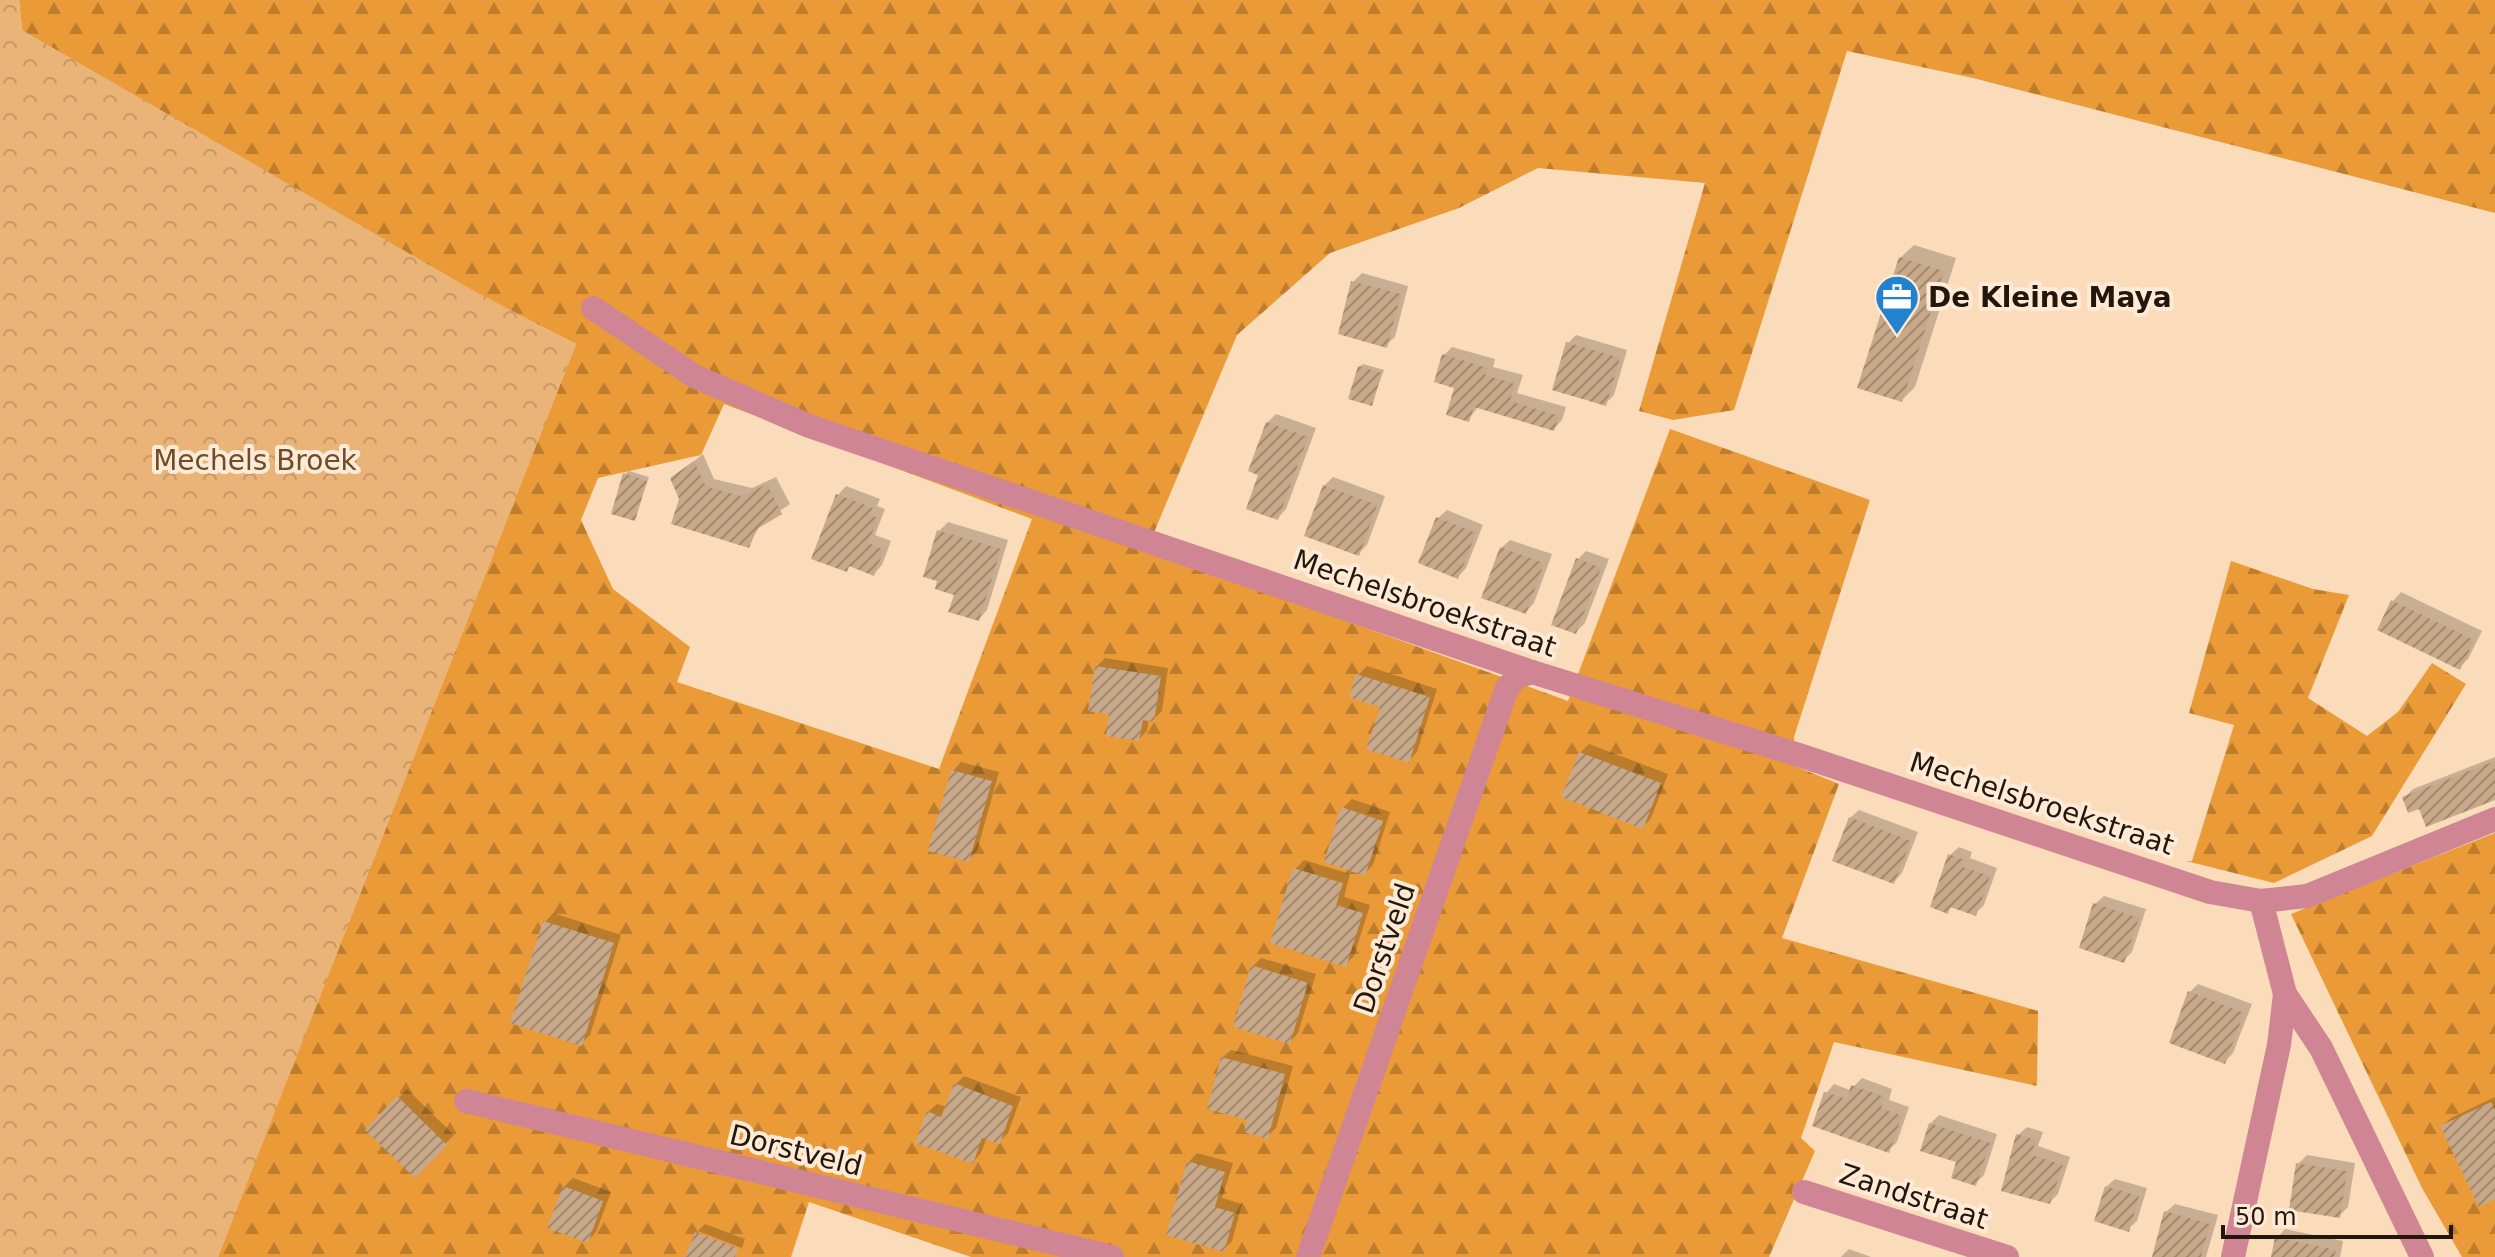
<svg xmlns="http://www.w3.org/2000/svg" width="2495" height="1257" viewBox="0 0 2495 1257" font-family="'DejaVu Sans',sans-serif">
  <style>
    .forest { fill: url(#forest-firs); fill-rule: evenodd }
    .park { fill: url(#park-crowns) }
    .shadow { fill: #0003 }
    .building { fill: url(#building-hatch) }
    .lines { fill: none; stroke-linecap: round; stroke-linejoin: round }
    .minor { stroke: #cf8593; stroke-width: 24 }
    .labels { text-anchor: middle; stroke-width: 8; stroke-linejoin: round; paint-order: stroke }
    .poi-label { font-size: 28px; font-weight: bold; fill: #22170a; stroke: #feead7; text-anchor: start }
    .park-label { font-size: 28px; fill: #6e4d27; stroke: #feead7 }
    .street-label { font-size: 28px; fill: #22170a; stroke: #feead7 }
  </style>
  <defs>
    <pattern id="forest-firs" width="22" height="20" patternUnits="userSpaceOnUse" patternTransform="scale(2)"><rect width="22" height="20" fill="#ea9b38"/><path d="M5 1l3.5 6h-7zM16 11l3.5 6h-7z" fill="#bd7d2d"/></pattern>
    <pattern id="park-crowns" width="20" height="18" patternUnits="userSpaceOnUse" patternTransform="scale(2)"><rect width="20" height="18" fill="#eab377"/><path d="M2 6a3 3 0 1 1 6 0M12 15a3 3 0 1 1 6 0" fill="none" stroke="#c89966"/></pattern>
    <pattern id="building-hatch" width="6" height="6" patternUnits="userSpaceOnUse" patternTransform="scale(2)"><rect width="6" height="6" fill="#c7a889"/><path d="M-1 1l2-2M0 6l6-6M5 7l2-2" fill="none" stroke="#a1886e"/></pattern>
  </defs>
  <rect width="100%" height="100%" fill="#fadbba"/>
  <g class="forest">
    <path d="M19 0H2495V213L1973 78 1847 51 1734 410 1673 420 1639 411 1705 183 1538 168 1459 208 1330 253 1237 335 1147 549 1568 701 1670 429 1870 500 1794 737 1795 766 1839 784 1782 938 2038 1011 2037 1086 1834 1042 1801 1138 1815 1151 1769 1257H971L809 1202 791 1257H218L307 1027 0 26 22 29ZM475 293 576 344 424 730ZM724 404 1032 519 939 769 677 682 690 647 613 589 581 520 598 478 701 455Z"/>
    <path d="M2231 561 2313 589 2349 595 2308 698 2367 736 2398 712 2432 663 2466 684 2372 836 2274 883 2186 861H2192L2234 725 2189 713Z"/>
    <path d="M2495 833V1257H2462L2422 1188 2291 914Z"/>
  </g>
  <path class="park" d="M0 0H19L22 30 476 292 576 344 218 1257H0Z"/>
  <g class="shadow">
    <path d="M1914 245 1956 258 1915 387 1902 400 1900 258Z"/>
    <path d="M1362 273 1408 286 1395 337 1386 345 1353 282Z"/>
    <path d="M1576 335 1627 350 1614 395 1606 403 1568 343Z"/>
    <path d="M1452 347 1495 359 1493 367 1523 375 1517 393 1566 407 1562 420 1554 429 1478 407 1468 420 1444 355Z"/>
    <path d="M1363 364 1384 370 1371 404 1359 367Z"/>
    <path d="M1276 414 1316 428 1286 509 1278 518 1261 473 1267 423Z"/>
    <path d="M703 454 714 479 752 488 776 477 790 504 762 523 748 545 681 498 672 478Z"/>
    <path d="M629 471 649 477 634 519 625 474Z"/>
    <path d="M1333 477 1385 496 1367 545 1358 554 1324 486Z"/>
    <path d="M846 486 880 499 877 506 885 509 875 535 891 541 882 565 874 574 851 565 846 570 838 495Z"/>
    <path d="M1447 510 1483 525 1466 568 1458 577 1438 518Z"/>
    <path d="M948 522 1008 540 987 610 979 619 956 594 940 580 926 576 939 531Z"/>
    <path d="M1510 540 1552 554 1534 603 1526 612 1501 548Z"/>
    <path d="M1586 551 1609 559 1585 623 1576 632 1578 559Z"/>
    <path d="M2401 592 2482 631 2468 659 2460 667 2393 601Z"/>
    <path d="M1105 658 1168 668 1162 711 1153 719H1149L1147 731 1139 739 1111 713 1096 667Z"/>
    <path d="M1367 666 1437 689 1417 752 1408 761 1383 705 1358 675Z"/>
    <path d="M1589 744 1668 774 1651 818 1643 827 1580 753Z"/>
    <path d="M2495 757V798L2420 806 2404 798 2413 789Z"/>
    <path d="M961 762 999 772 977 851 968 860 953 771Z"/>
    <path d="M1352 799 1390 812 1373 865 1365 873 1343 808Z"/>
    <path d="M1859 810 1918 832 1902 873 1894 882 1850 818Z"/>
    <path d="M1959 847 1972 852 1970 858 1997 868 1984 905 1976 913 1953 906 1947 911 1950 855Z"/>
    <path d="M1304 860 1350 874 1344 897 1370 905 1354 956 1346 964 1295 869Z"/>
    <path d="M2104 896 2146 909 2132 952 2123 961 2095 904Z"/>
    <path d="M553 913 621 935 590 1035 581 1044 545 922Z"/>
    <path d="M1261 958 1316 974 1298 1033 1290 1042 1253 966Z"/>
    <path d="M2198 984 2252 1004 2233 1053 2225 1062 2190 992Z"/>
    <path d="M1231 1050 1293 1066 1276 1128 1268 1136 1250 1118 1222 1058Z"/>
    <path d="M964 1076 1021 1097 1008 1133 1000 1141 987 1137 981 1153 973 1162 928 1112 937 1104 947 1107 956 1084Z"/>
    <path d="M1862 1078 1892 1089 1889 1100 1909 1107 1897 1142 1888 1151 1826 1093 1834 1084 1850 1090Z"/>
    <path d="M407 1089 454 1135 415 1175 368 1130Z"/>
    <path d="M2495 1097V1197L2442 1126 2451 1118Z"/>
    <path d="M1939 1115 1997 1134 1984 1175 1975 1184 1930 1124Z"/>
    <path d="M2027 1127 2043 1132 2038 1146 2070 1157 2058 1194 2050 1202 2018 1135Z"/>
    <path d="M1197 1153 1233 1163 1222 1198 1242 1204 1232 1241 1223 1250 1189 1162Z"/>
    <path d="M2307 1155 2355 1163 2348 1207 2340 1215 2298 1164Z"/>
    <path d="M573 1178 611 1192 596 1232 588 1241 564 1187Z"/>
    <path d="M2115 1179 2147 1188 2137 1221 2128 1229 2106 1187Z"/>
    <path d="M2175 1204 2218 1215 2206 1257H2154L2166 1212Z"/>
    <path d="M705 1224 745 1239 742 1248 698 1231Z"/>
    <path d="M2285 1229 2343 1241 2340 1257H2273L2277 1238Z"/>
    <path d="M1849 1249 1871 1257H1841Z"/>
  </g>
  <g class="building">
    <path d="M1899 257 1944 271 1902 402 1857 388Z"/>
    <path d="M1351 281 1401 294 1387 348 1338 334Z"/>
    <path d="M1566 342 1620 358 1606 406 1552 390Z"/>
    <path d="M1442 354 1488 368 1485 375 1515 384 1510 401 1559 416 1554 431 1474 407 1469 422 1446 415 1454 388 1434 382Z"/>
    <path d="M1358 366 1382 373 1372 406 1348 399Z"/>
    <path d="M1266 422 1308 437 1278 520 1246 509 1258 475 1248 471Z"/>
    <path d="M694 461 706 487 742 496 767 484 782 514 757 529 749 548 671 524 679 499 670 478Z"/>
    <path d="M623 473 647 481 635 521 611 514Z"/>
    <path d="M1323 485 1377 505 1359 556 1304 536Z"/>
    <path d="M836 494 873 508 870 515 878 518 868 543 884 550 874 576 849 566 847 572 811 559Z"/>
    <path d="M1436 517 1476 533 1458 579 1418 563Z"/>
    <path d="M937 530 1001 549 979 621 948 612 954 595 935 589 937 581 923 577Z"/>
    <path d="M1500 547 1544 563 1526 614 1481 598Z"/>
    <path d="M1576 558 1601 568 1576 634 1551 625Z"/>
    <path d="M2391 600 2474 640 2460 670 2377 630Z"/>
    <path d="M1095 666 1161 676 1154 722 1143 720 1139 741 1106 736 1109 714 1088 711Z"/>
    <path d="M1356 674 1430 697 1409 763 1366 749 1380 707 1349 697Z"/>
    <path d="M1579 752 1661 783 1643 829 1561 797Z"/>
    <path d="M2495 761V800L2426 827 2419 809 2408 813 2402 797Z"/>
    <path d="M951 770 992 781 969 862 928 851Z"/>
    <path d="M1341 807 1383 821 1365 876 1324 862Z"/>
    <path d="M1849 817 1911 841 1894 884 1832 861Z"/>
    <path d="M1948 854 1965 860 1963 867 1990 876 1976 916 1950 907 1948 914 1930 907Z"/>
    <path d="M1293 868 1343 883 1336 905 1363 913 1346 967 1270 943Z"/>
    <path d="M2093 903 2139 918 2124 963 2079 948Z"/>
    <path d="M543 921 614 943 582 1046 510 1023Z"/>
    <path d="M1251 965 1308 983 1290 1044 1233 1027Z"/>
    <path d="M2188 991 2244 1013 2225 1064 2169 1043Z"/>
    <path d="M1221 1057 1285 1074 1268 1139 1244 1132 1247 1120 1207 1109Z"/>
    <path d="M954 1083 1013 1106 1000 1144 982 1138 973 1164 915 1143 927 1111 941 1117Z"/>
    <path d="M1851 1085 1885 1097 1881 1108 1902 1116 1889 1153 1812 1126 1824 1092 1847 1099Z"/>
    <path d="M397 1096 447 1145 415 1178 365 1130Z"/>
    <path d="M2491 1102 2495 1110V1199L2479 1207 2440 1126Z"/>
    <path d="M1929 1123 1990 1143 1976 1186 1951 1178 1956 1162 1920 1151Z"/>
    <path d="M2016 1134 2036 1140 2031 1155 2063 1165 2050 1204 2001 1191Z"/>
    <path d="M1187 1161 1225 1172 1215 1207 1235 1213 1224 1252 1166 1235Z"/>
    <path d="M2296 1163 2347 1171 2340 1218 2289 1210Z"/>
    <path d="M563 1186 603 1201 588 1243 547 1228Z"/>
    <path d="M2105 1186 2139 1196 2129 1232 2094 1221Z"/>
    <path d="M2164 1211 2210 1224 2201 1257H2152Z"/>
    <path d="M695 1232 738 1248 735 1257H685Z"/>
    <path d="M2275 1237 2336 1250 2334 1257H2271Z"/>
  </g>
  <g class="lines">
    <g class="minor">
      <path d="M593 308 694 376 809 426 1532 672 1802 756 2210 892 2261 901 2307 896 2495 819"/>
      <path d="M2285 994 2321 1048 2422 1257"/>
      <path d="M466 1101 1112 1257"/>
      <path d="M1804 1192 2007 1257"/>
      <path d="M1308 1257 1507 688 1517 677 1532 672"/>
      <path d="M2233 1257 2279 1045 2285 994 2261 901"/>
    </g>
  </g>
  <defs>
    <g id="office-pin" transform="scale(2.3)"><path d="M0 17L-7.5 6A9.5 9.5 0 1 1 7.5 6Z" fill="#2282ce" stroke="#feead7"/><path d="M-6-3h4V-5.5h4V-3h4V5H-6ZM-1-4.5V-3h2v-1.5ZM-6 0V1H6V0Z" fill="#fff"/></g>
  </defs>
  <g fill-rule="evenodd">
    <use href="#office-pin" x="1897" y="297"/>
  </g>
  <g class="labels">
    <g class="poi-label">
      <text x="1928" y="307">De Kleine Maya</text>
    </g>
    <g class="park-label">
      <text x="255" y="470">Mechels Broek</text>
    </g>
    <g class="street-label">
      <text transform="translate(1425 603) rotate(19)" y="10">Mechelsbroekstraat</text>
      <text transform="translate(2042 803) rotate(18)" y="10">Mechelsbroekstraat</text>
      <text transform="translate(1384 948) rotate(-71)" y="10">Dorstveld</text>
      <text transform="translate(796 1150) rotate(14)" y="10">Dorstveld</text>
      <text transform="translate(1914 1196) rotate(18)" y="10">Zandstraat</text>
    </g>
  </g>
  <path d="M2223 1225v12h228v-12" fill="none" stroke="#22170a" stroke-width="4"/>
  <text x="2235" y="1225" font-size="24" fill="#22170a" stroke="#feead7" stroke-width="6" paint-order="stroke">50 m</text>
</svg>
